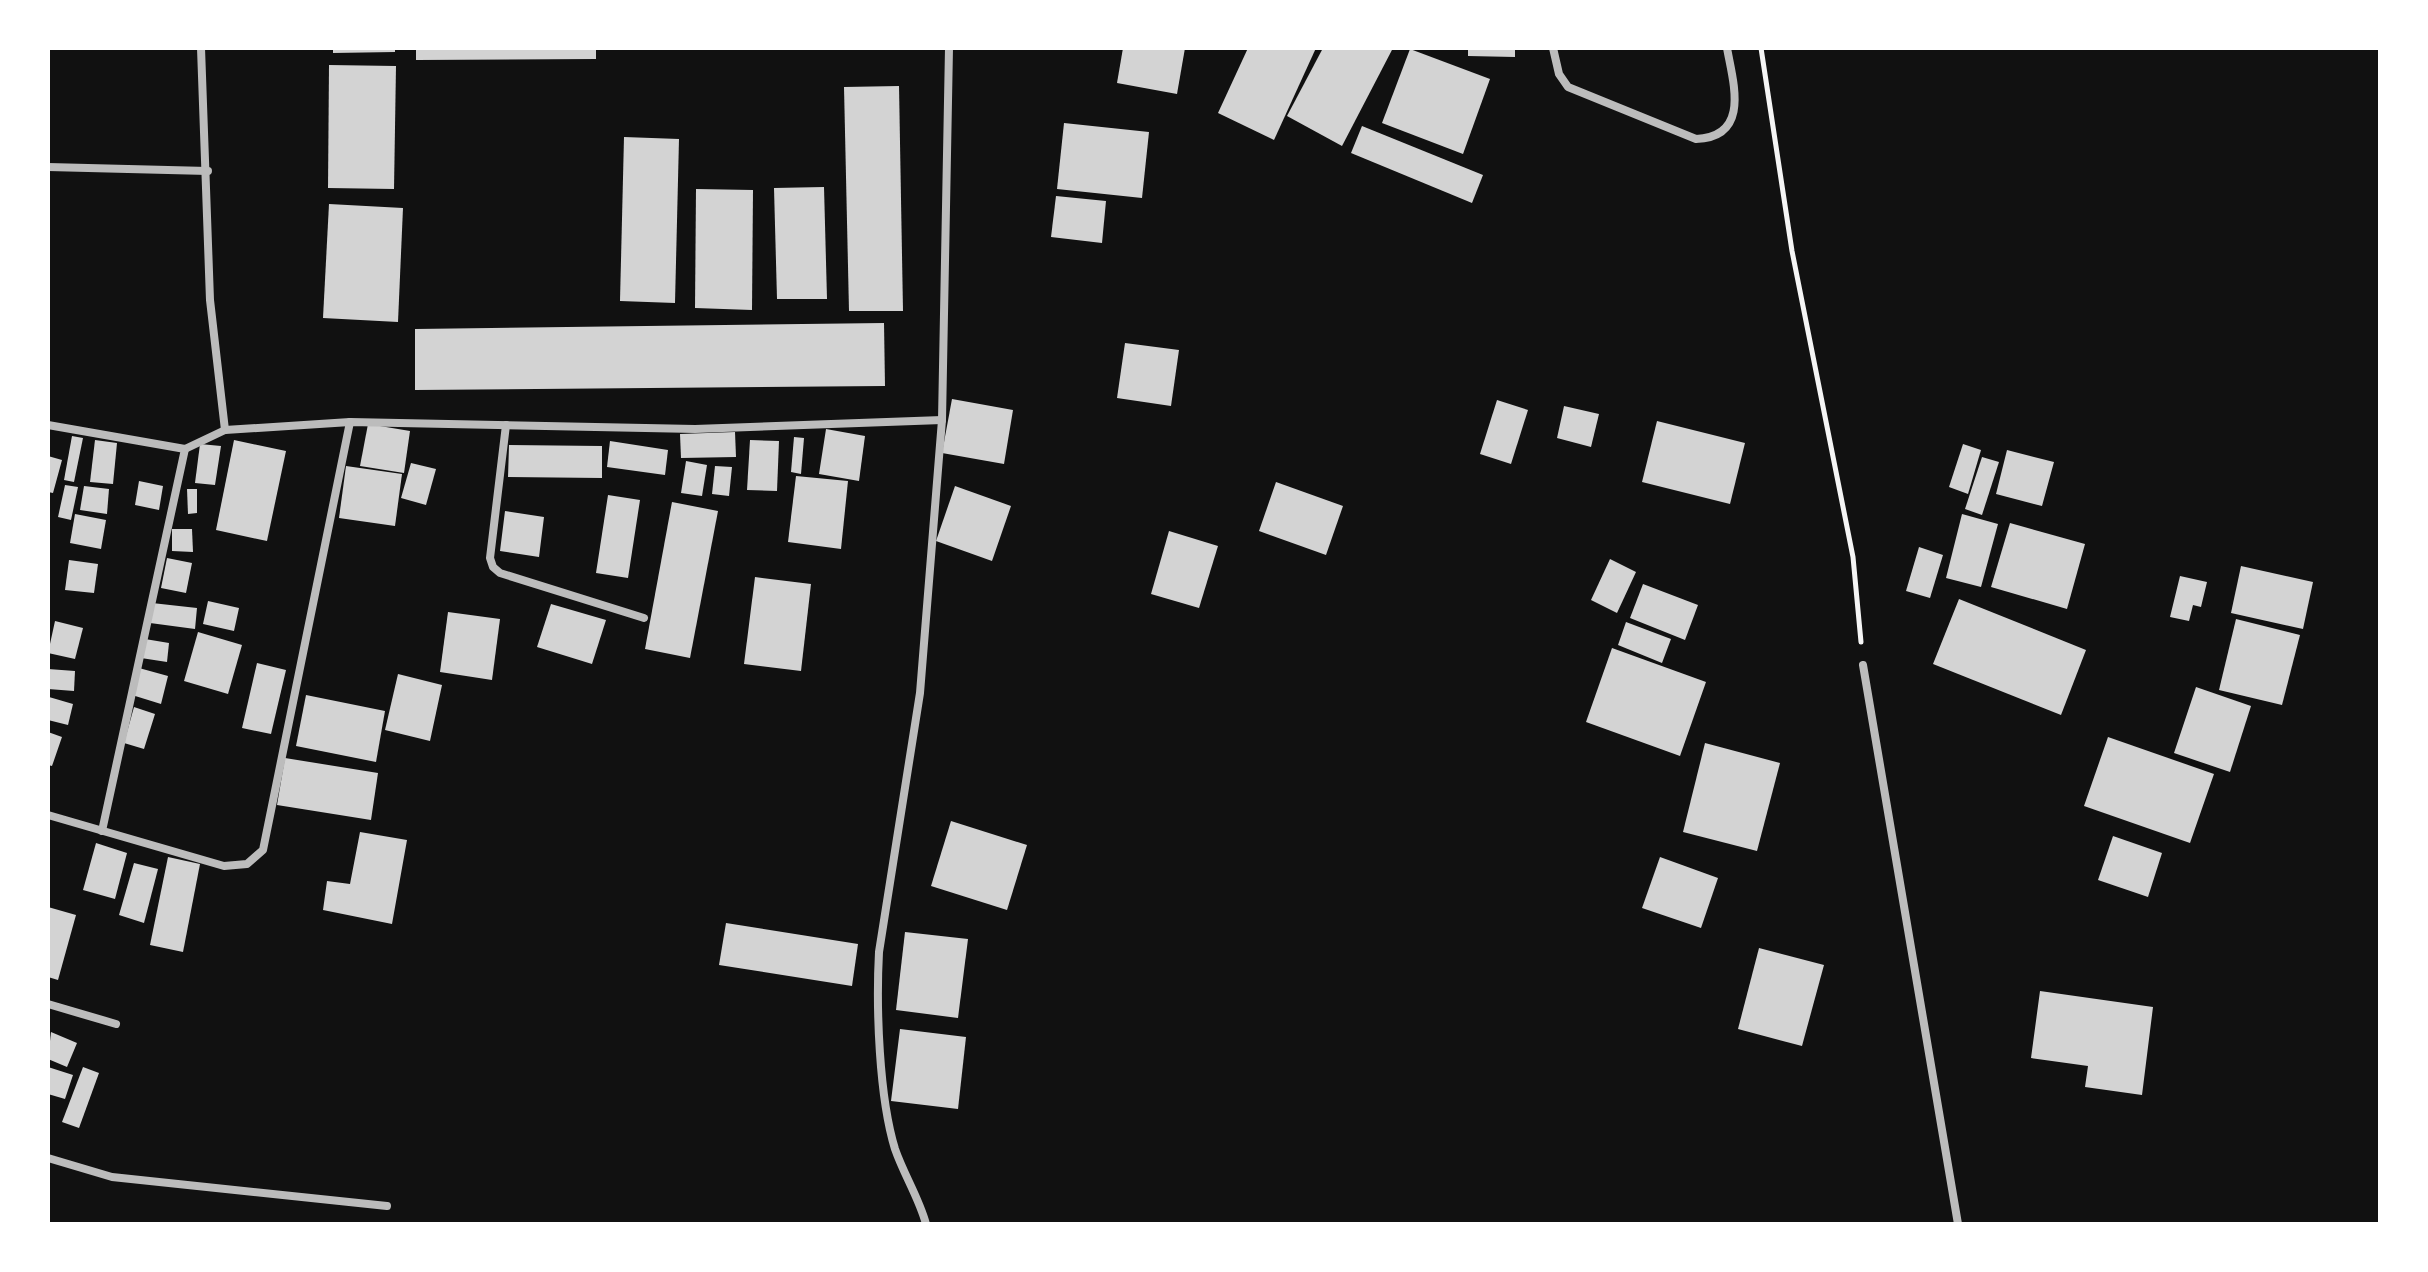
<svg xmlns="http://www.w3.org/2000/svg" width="2428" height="1272" viewBox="0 0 2428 1272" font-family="Commissioner,sans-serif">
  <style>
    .building { fill: #d3d3d3 }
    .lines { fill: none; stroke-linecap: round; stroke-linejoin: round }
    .path { stroke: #f5f5f5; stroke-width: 5 }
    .minor { stroke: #bcbcbc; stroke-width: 8 }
  </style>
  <rect width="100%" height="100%" fill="#111"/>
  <g class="building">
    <path d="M333 48H395V52L333 53Z"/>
    <path d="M416 48H596V59L416 60Z"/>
    <path d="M1123 48H1185L1177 94 1117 83Z"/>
    <path d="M1248 48H1316L1274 140 1218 113Z"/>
    <path d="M1323 48H1393L1342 146 1287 116Z"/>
    <path d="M1468 48H1515V57L1468 56Z"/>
    <path d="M1410 49 1490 79 1463 154 1382 123Z"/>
    <path d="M329 65 396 66 394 189 328 188Z"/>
    <path d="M899 86 903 311H849L844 87Z"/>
    <path d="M1064 123 1149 132 1142 198 1057 189Z"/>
    <path d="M1362 126 1483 175 1472 203 1351 153Z"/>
    <path d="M624 137 679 139 675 303 620 301Z"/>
    <path d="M824 187 827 299H777L774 188Z"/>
    <path d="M696 189 753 190 752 310 695 308Z"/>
    <path d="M1056 196 1106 201 1102 243 1051 237Z"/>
    <path d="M329 204 403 208 398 322 323 318Z"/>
    <path d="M884 323 885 386 415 390V329Z"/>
    <path d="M1125 343 1179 350 1171 406 1117 398Z"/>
    <path d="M952 399 1013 410 1004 464 942 453Z"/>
    <path d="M1497 400 1528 410 1511 464 1480 454Z"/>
    <path d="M1564 406 1599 414 1591 447 1557 438Z"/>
    <path d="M1657 421 1745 443 1730 504 1642 482Z"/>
    <path d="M368 424 410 431 404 473 360 466Z"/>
    <path d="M826 429 865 436 859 481 819 474Z"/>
    <path d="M735 432 736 457 681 458 680 434Z"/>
    <path d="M72 436 83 438 74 482 64 480Z"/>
    <path d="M794 437 804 438 801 474 791 472Z"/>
    <path d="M95 440 117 443 113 484 90 482Z"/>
    <path d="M234 440 286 451 267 541 216 530Z"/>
    <path d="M750 440 779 441 777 491 747 490Z"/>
    <path d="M610 441 668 450 665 475 607 467Z"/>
    <path d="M200 444 221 446 215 485 195 483Z"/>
    <path d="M1963 444 1981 450 1968 494 1949 487Z"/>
    <path d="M509 445 602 446V478L508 477Z"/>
    <path d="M2007 450 2054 462 2042 506 1996 494Z"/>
    <path d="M48 456 62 460 53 493 48 492Z"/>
    <path d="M1982 457 1999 462 1982 515 1965 509Z"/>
    <path d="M686 461 707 465 702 496 681 493Z"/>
    <path d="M411 463 436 469 426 505 401 498Z"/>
    <path d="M346 466 402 474 395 526 339 518Z"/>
    <path d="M715 466 732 467 729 496 712 494Z"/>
    <path d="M796 476 848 481 841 549 788 542Z"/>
    <path d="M139 481 163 486 159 510 135 505Z"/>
    <path d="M1276 482 1343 506 1326 555 1259 531Z"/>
    <path d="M65 485 78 487 71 520 58 517Z"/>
    <path d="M84 486 109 489 107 514 80 510Z"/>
    <path d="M955 486 1011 506 992 561 936 541Z"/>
    <path d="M187 489H197V513L188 514Z"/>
    <path d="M608 495 640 500 628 578 596 573Z"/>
    <path d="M672 502 718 511 690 658 645 649Z"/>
    <path d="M505 511 544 517 539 557 500 551Z"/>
    <path d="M75 514 106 520 101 549 70 543Z"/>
    <path d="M1962 514 1998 524 1981 587 1946 578Z"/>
    <path d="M2010 523 2085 544 2067 609 1991 587Z"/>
    <path d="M172 529H192L193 552 172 551Z"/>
    <path d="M1169 531 1218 546 1199 608 1151 594Z"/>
    <path d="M1919 547 1943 555 1930 598 1906 591Z"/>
    <path d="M167 558 192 563 186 593 161 588Z"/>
    <path d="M1610 559 1636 572 1617 613 1591 600Z"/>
    <path d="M69 560 98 564 94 593 65 590Z"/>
    <path d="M2241 566 2313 582 2303 629 2231 613Z"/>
    <path d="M2180 576 2207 582 2201 607 2193 605 2189 621 2170 617Z"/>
    <path d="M755 577 811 584 801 671 744 664Z"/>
    <path d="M1643 584 1698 605 1685 640 1630 618Z"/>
    <path d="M1959 599 2086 650 2061 715 1933 664Z"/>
    <path d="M208 601 239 608 234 631 203 624Z"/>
    <path d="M152 603 197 608 195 629 150 623Z"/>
    <path d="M551 604 606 620 592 664 537 647Z"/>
    <path d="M448 612 500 619 492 680 440 672Z"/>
    <path d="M2236 619 2300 635 2282 705 2219 690Z"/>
    <path d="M55 621 83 628 75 659 48 653Z"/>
    <path d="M1626 622 1671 639 1662 663 1618 645Z"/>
    <path d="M198 632 242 645 228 694 184 681Z"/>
    <path d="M145 639 169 643 167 662 141 658Z"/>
    <path d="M1612 648 1706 682 1680 756 1586 722Z"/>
    <path d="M257 663 286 670 271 734 242 728Z"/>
    <path d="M139 668 168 676 161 704 132 695Z"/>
    <path d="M48 669 75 671 74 691 48 689Z"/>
    <path d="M398 674 442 685 430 741 385 730Z"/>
    <path d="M2196 687 2251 706 2230 772 2174 753Z"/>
    <path d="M306 695 385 711 376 762 296 746Z"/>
    <path d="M49 697 73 704 68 725 48 720Z"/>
    <path d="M134 707 155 714 144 749 124 743Z"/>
    <path d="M48 732 62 737 52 766 48 765Z"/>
    <path d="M2108 737 2214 774 2190 843 2084 806Z"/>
    <path d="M1705 743 1780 763 1757 851 1683 832Z"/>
    <path d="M285 758 378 773 371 820 277 805Z"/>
    <path d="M951 821 1027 845 1007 910 931 886Z"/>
    <path d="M360 832 407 840 392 924 323 910 327 881 350 884Z"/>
    <path d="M2113 836 2162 853 2148 897 2098 880Z"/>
    <path d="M96 843 127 853 115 899 83 890Z"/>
    <path d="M168 857 200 864 183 952 150 945Z"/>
    <path d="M1660 857 1718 878 1701 928 1642 908Z"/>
    <path d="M134 863 158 869 144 923 119 915Z"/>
    <path d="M48 907 76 915 58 980 48 977Z"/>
    <path d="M726 923 858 944 852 986 719 965Z"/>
    <path d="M905 932 968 939 958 1018 896 1010Z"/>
    <path d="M1759 948 1824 965 1802 1046 1738 1029Z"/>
    <path d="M2040 991 2153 1007 2142 1095 2085 1087 2088 1066 2031 1058Z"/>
    <path d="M900 1029 966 1037 958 1109 891 1101Z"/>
    <path d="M51 1032 77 1043 67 1067 48 1059Z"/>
    <path d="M48 1067 73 1075 65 1099 48 1094Z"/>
    <path d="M83 1067 99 1073 79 1128 62 1122Z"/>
  </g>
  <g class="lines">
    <path class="path" d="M1761 48 1792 251 1853 557 1861 642"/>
    <g class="minor">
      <path d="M201 48 210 300 225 430"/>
      <path d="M1553 48 1559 74 1568 87 1696 139C1751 137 1733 82 1727 48"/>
      <path d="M48 167 208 171"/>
      <path d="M48 425 185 449 225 430 350 422 695 429 942 420"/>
      <path d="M506 425 490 558 493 567 500 573 644 618"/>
      <path d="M1863 665 1958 1224"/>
      <path d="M48 815 224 866 247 864 263 850 350 422"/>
      <path d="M102 831 185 449"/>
      <path d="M48 1004 116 1024"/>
      <path d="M48 1158 112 1177 387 1206"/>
      <path d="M926 1224C919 1198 904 1175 895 1149 879 1097 876 1008 879 952L920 693 942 420 949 48"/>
    </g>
  </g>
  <rect width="2428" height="1272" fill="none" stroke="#ffffff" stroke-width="100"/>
</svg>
